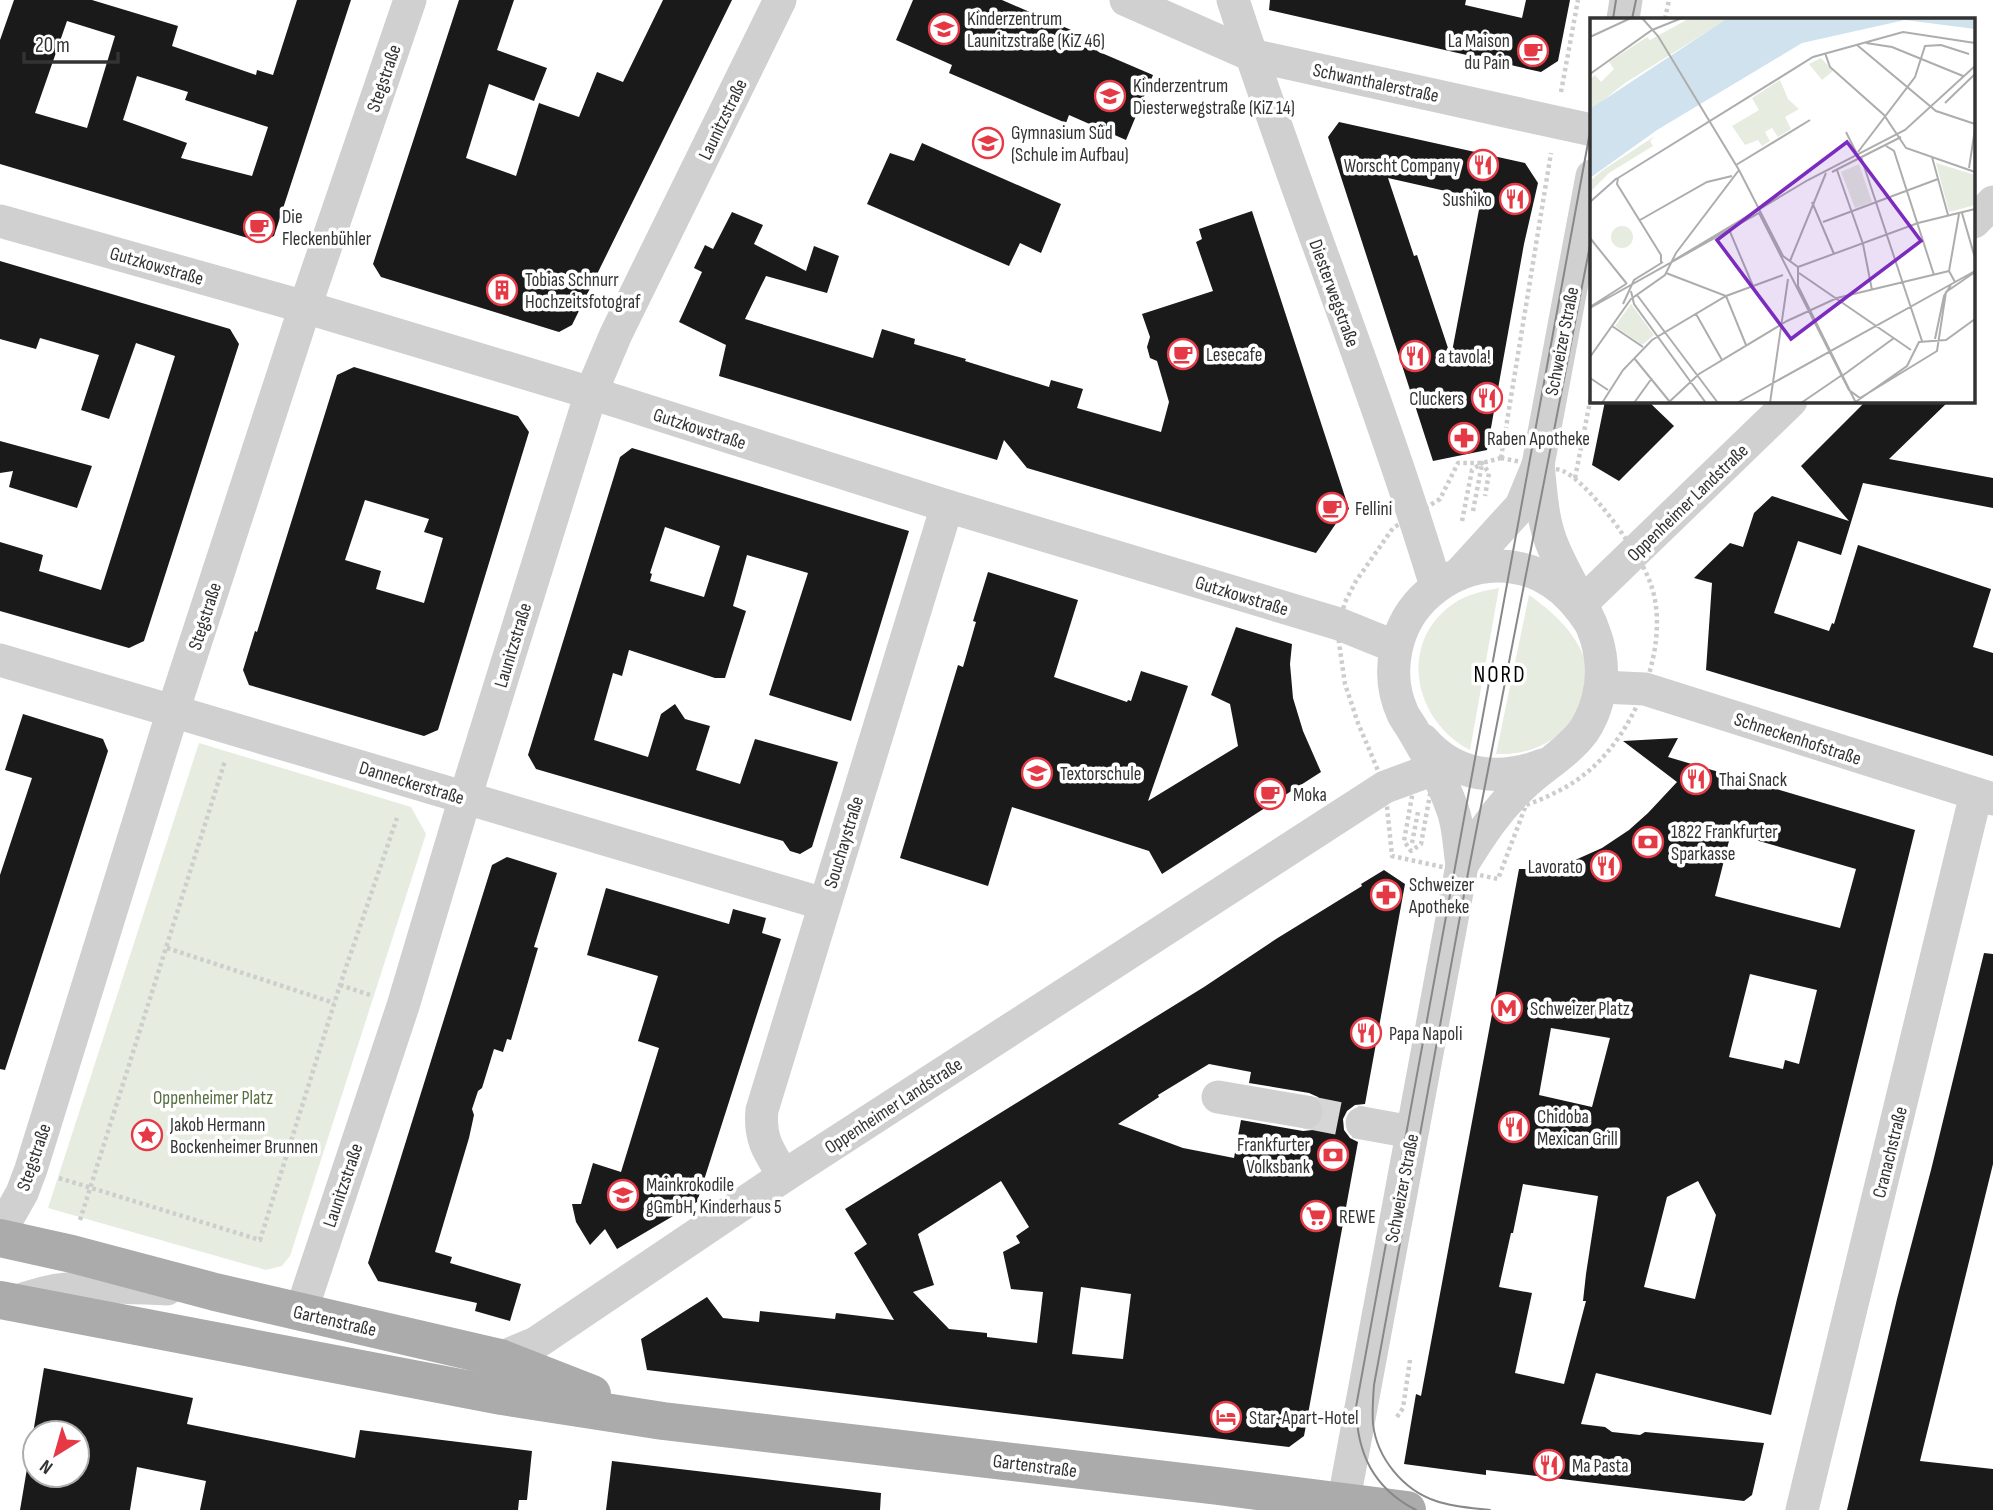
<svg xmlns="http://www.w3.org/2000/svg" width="1993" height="1510" viewBox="0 0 1993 1510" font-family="'Sofia Sans Condensed',sans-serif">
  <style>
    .green { fill: #e6ecdf }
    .building { fill: #1a1a1a; fill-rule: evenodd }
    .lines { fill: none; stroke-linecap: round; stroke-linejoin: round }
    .minor-tunnel { stroke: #d6d6d6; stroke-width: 33; stroke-dasharray: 33 17; stroke-linecap: butt }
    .path { stroke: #cdcdcd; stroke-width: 4.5; stroke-dasharray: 3.5 3.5; stroke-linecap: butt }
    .minor { stroke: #d0d0d0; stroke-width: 33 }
    .major { stroke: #ababab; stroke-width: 38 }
    .tram { stroke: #888; stroke-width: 2 }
    .labels { text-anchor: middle; stroke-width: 7; stroke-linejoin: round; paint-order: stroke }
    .poi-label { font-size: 19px; fill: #333; stroke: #fff; text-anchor: start }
    .street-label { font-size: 19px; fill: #333; stroke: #fff }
    .park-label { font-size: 19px; fill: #56703f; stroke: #fff }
    .quarter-label { font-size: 23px; letter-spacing: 2px; fill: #000; stroke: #fff }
    .inset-road { fill: none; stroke: #adadad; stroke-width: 2 }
    .view { fill: #7b2cbf; fill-opacity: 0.15; stroke: #7b2cbf; stroke-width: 3.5 }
    .inset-edge { fill: none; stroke: #333; stroke-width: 3.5 }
  </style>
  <rect width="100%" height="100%" fill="#fff"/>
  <g class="green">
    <path d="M1499 588 1470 750C1414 721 1397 643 1453 604 1467 594 1483 591 1499 588Z"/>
    <path d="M1529 595C1552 611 1576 633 1585 660 1589 673 1588 684 1584 697 1582 703 1580 712 1577 718 1574 722 1568 726 1565 729 1546 747 1523 755 1496 754Z"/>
    <path d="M199 743 411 807 426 834 290 1256 282 1266 266 1270 48 1208Z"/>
  </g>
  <g class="building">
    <path d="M14 0H92L178 26 172 46 256 75 257 70 273 75 297 0H351L274 236 261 242 0 164V40ZM67 21 115 36 87 128 35 113ZM137 76 188 92 185 100 268 127 252 176 181 158 187 143 123 120Z"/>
    <path d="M459 0H514L497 50 547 68 534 101 489 84 466 158 516 176 539 103 579 117 597 72 623 82 663 0H732L572 325 559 332 381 277 373 264Z"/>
    <path d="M913 0H1002L1101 43 1097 51 1153 75 1126 140 1069 115 1066 123 949 73 952 65 896 40Z"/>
    <path d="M1270 0H1466L1465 5 1522 18 1526 0H1570L1558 61 1541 72 1269 10Z"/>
    <path d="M1339 122 1525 163 1538 183 1524 244 1487 450 1433 461 1328 137ZM1388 178 1481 199 1451 357 1417 255 1414 256Z"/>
    <path d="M922 143 1061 204 1041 253 1020 243 1009 266 867 204 890 153 914 161Z"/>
    <path d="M1252 211 1349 509 1337 522 1316 553 1027 468 1004 440 997 460 719 376 726 345 679 322 702 272 694 268 705 245 713 249 732 212 763 225 754 244 806 271 814 246 839 256 827 293 766 276 745 319 873 358 882 329 915 339 914 344 966 359 965 361 1049 387 1051 380 1083 389 1077 408 1161 432 1169 402 1157 361 1150 358 1147 347 1150 337 1142 314 1213 291 1196 242 1202 239 1199 229Z"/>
    <path d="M0 261 230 329 239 344 144 641 129 648 0 611V542L43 555 39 571 101 590 175 356 136 343 109 419 81 410 99 355 40 338 36 349 0 339Z"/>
    <path d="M354 367 518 416 529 432 438 730 424 736 249 685 243 670 255 631 257 632 337 375ZM365 500 429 519 424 532 443 538 424 603 376 589 381 571 345 560Z"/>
    <path d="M1605 401H1648L1674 426 1619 481 1592 465Z"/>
    <path d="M1866 401H1949L1889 459 1993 478V508L1863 483 1841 555 1798 541 1774 613 1829 631 1832 623 1834 624 1858 545 1991 589 1973 647 1993 653V756L1706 670 1712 583 1694 578 1730 543 1743 547 1754 513 1772 496 1849 521 1801 466Z"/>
    <path d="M0 441 92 466 77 508 9 487 13 471 0 473Z"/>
    <path d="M632 448 909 531 851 721 769 695 808 573 747 555 733 606 746 611 725 678H715L629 650 622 676 613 673 594 740 648 757 661 714 675 704 685 719 710 726 696 770 740 784 755 739 838 762 812 847 800 854 790 851 783 841 536 769 528 755 620 457ZM665 527 720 546 704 597 650 581 652 574 650 573Z"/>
    <path d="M988 572 1078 600 1054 677 1127 702 1128 700 1131 701 1141 671 1188 686 1148 801 1238 746 1230 704 1211 695 1236 627 1292 644 1290 664 1293 698 1303 731 1321 772 1162 874 1149 851 1012 807 988 886 900 858 958 665 963 667 976 622 973 621Z"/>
    <path d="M23 714 103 739 108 751 5 1070 0 1069V875L32 778 5 770Z"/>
    <path d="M1678 738 1668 757 1915 830 1771 1415 1596 1373 1581 1424 1605 1427 1612 1432 1640 1435 1645 1432 1764 1443 1752 1495 1744 1501 1486 1470V1475L1404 1464 1416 1394 1421 1396 1519 869H1555L1602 848 1629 830 1648 813 1677 782 1623 741ZM1731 833 1856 869 1840 928 1715 896ZM1750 974 1817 990 1799 1064 1785 1060 1783 1069 1729 1057ZM1551 1028 1610 1038 1592 1107 1539 1095ZM1698 1181 1716 1215 1695 1299 1644 1287 1667 1197ZM1523 1184 1598 1196 1586 1274 1583 1301H1586L1564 1384 1515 1373 1532 1293 1499 1287 1511 1233H1513Z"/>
    <path d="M507 857 557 873 534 947 538 948 511 1040 507 1039 503 1052 494 1049 482 1088 478 1091 472 1109 474 1115 469 1138 435 1252 452 1257 450 1263 521 1284 510 1321 475 1311 477 1303 378 1281 368 1263 492 865Z"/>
    <path d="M1384 870 1405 884 1365 1104 1355 1105 1347 1111 1343 1119 1344 1130 1350 1138 1358 1142 1304 1436 1289 1447 647 1370 641 1339 707 1297 723 1318 759 1322 760 1311 835 1319 836 1313 894 1320 854 1253 867 1244 845 1209 1204 987 1276 939 1362 886 1361 884ZM1209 1064 1251 1072 1249 1083 1309 1093 1318 1097 1324 1106 1325 1115 1321 1124 1313 1130 1303 1131 1241 1120 1234 1158 1183 1148 1118 1124 1159 1097 1158 1095ZM1001 1181 1029 1227 1016 1236 1020 1243 1003 1252 1011 1289 1043 1292 1037 1343 987 1337V1333L949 1329 913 1292 934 1285 918 1234ZM1081 1287 1131 1294 1123 1359 1072 1354Z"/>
    <path d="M606 888 729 924 733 909 766 918 762 933 781 939 697 1202 617 1249 605 1229 590 1245 576 1222 572 1204H581L593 1163 621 1172 659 1048 638 1041 658 976 587 955Z"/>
    <path d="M1984 953 1993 954V1164L1920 1461 1993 1469V1510H1847L1897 1299 1931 1170Z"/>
    <path d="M44 1368 193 1398 187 1424 355 1458 360 1430 532 1451 527 1500H519L518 1510H200L206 1481 137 1467 130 1510H20ZM35 1433H77V1475H35Z"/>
    <path d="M612 1461 881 1493 880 1510H606Z"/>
  </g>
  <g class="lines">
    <path class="minor-tunnel" d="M1306 1112 1362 1123"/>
    <g class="path">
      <path d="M1665 19 1669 0"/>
      <path d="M1561 92 1578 0"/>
      <path d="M1501 458C1516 461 1532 464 1548 468 1553 469 1559 469 1563 471 1581 479 1607 512 1619 529 1633 549 1648 570 1654 595 1667 653 1635 730 1591 769 1573 785 1549 797 1526 805L1498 879 1392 856 1385 787 1358 723 1345 684 1339 643V624L1345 602 1356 581 1393 528 1440 499 1458 463H1482Z"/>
      <path d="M1501 458 1551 153"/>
      <path d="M1575 478 1592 391"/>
      <path d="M1473 511 1482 464"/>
      <path d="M1462 521 1472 470 1482 463 1489 473 1485 496"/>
      <path d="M1423 783 1431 789 1421 844 1411 851 1404 841 1414 785Z"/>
      <path d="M1412 843 1418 812"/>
      <path d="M167 948 334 1003"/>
      <path d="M340 985 373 996"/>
      <path d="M59 1178 260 1240 340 985 397 818"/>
      <path d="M80 1220 225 761"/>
      <path d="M1397 1417 1403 1408 1410 1360"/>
    </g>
    <g class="minor">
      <path d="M1126 0 1251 55 1592 130"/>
      <path d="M1233 0C1297 197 1376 389 1436 586"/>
      <path d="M1623 19 1626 0"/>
      <path d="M0 221 305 307 591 393 947 506 1339 624 1396 647"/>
      <path d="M1974 222 1993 202"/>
      <path d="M1459 574 1521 506 1538 465 1592 176"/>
      <path d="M1582 603 1791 401"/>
      <path d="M0 660 824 904"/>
      <path d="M1602 687 1645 689 1993 799"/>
      <path d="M1423 740C1455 777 1499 782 1543 765"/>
      <path d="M1462 865C1480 836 1498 808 1523 785 1542 767 1567 753 1583 732 1590 722 1595 710 1598 698 1614 639 1572 595 1552 544 1542 520 1541 491 1538 465"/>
      <path d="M1218 1097 1306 1112"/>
      <path d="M1362 1123 1412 1132"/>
      <path d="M784 1176C769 1152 759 1139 762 1110L947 506"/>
      <path d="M0 1232 22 1193 31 1169 173 711 305 307 410 0"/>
      <path d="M10 1304C64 1281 111 1287 167 1289"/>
      <path d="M301 1312 403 1006 465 798 591 393 616 334 780 0"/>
      <path d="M482 1360 500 1358 536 1343 784 1176 1385 787 1434 769"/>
      <path d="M1342 1510 1462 865C1459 847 1459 825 1452 808 1443 782 1428 756 1414 732 1411 726 1406 720 1403 714 1384 673 1395 622 1429 593 1447 577 1472 566 1497 566 1540 566 1569 589 1591 624"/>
      <path d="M1802 1510 1976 794"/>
    </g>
    <g class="major">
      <path d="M0 1238 72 1254 215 1292 500 1358 592 1394"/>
      <path d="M0 1300 502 1396 663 1421 1218 1486 1407 1510"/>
    </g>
    <g class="tram">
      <path d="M1613 19 1616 0"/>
      <path d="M1632 19 1636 0"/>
      <path d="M1416 1510C1373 1488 1357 1453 1356 1407L1592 121"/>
      <path d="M1490 1510C1472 1508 1453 1507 1436 1501 1403 1490 1377 1458 1373 1424 1372 1411 1373 1398 1374 1385L1468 873 1592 235"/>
    </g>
  </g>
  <defs>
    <g id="school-ring" transform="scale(1.575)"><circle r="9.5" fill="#fff" stroke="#e63946" stroke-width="1.5"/><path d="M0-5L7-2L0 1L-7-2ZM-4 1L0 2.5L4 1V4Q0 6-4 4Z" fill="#e63946"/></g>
    <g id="cafe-ring" transform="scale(1.575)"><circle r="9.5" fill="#fff" stroke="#e63946" stroke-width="1.5"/><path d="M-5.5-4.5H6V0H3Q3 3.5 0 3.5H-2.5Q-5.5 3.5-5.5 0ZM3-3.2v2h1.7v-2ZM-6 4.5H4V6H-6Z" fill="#e63946"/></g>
    <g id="restaurant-ring" transform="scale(1.575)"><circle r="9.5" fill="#fff" stroke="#e63946" stroke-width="1.5"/><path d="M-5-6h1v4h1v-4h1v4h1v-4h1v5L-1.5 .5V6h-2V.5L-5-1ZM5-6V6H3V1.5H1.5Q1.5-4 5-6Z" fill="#e63946"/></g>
    <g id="building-ring" transform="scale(1.575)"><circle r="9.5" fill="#fff" stroke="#e63946" stroke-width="1.5"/><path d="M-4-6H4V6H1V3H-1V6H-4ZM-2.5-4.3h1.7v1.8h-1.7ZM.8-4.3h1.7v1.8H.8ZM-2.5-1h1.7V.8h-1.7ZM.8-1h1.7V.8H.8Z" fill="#e63946"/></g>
    <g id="pharmacy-ring" transform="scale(1.575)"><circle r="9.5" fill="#fff" stroke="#e63946" stroke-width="1.5"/><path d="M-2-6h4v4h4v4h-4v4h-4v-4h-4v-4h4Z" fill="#e63946"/></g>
    <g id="bank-ring" transform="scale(1.575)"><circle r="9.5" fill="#fff" stroke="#e63946" stroke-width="1.5"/><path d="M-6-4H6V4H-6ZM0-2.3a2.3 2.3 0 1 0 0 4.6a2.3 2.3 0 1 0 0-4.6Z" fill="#e63946"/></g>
    <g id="metro-ring" transform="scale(1.575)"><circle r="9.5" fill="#fff" stroke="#e63946" stroke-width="1.5"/><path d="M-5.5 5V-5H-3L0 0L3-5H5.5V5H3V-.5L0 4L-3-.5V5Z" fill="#e63946"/></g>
    <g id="sight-ring" transform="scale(1.575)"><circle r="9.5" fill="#fff" stroke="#e63946" stroke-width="1.5"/><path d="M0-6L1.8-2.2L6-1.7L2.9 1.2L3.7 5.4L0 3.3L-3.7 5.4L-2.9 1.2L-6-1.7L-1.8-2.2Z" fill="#e63946"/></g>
    <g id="supermarket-ring" transform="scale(1.575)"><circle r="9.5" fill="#fff" stroke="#e63946" stroke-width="1.5"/><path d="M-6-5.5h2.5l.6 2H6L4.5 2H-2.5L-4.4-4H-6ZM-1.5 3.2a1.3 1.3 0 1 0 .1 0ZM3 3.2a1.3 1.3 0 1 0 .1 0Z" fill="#e63946"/></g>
    <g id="hotel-ring" transform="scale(1.575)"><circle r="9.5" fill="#fff" stroke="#e63946" stroke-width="1.5"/><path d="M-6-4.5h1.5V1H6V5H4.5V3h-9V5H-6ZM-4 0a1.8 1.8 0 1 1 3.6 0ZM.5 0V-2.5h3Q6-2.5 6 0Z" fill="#e63946"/></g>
  </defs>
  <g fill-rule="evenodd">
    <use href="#school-ring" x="944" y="29"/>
    <use href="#cafe-ring" x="1533" y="51"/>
    <use href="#school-ring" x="1110" y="96"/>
    <use href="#school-ring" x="988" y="143"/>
    <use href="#restaurant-ring" x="1483" y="165"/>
    <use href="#restaurant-ring" x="1515" y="199"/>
    <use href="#cafe-ring" x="259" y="227"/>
    <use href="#building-ring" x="502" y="290"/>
    <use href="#cafe-ring" x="1183" y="354"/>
    <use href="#restaurant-ring" x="1415" y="356"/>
    <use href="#restaurant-ring" x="1487" y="398"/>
    <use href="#pharmacy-ring" x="1464" y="438"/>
    <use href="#cafe-ring" x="1332" y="508"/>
    <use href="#school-ring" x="1037" y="773"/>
    <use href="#restaurant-ring" x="1696" y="779"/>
    <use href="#cafe-ring" x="1270" y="794"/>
    <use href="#bank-ring" x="1648" y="842"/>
    <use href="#restaurant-ring" x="1606" y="866"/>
    <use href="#pharmacy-ring" x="1386" y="895"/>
    <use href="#metro-ring" x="1507" y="1008"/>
    <use href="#restaurant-ring" x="1366" y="1033"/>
    <use href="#restaurant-ring" x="1514" y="1127"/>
    <use href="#sight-ring" x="147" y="1135"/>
    <use href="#bank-ring" x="1333" y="1155"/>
    <use href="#school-ring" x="623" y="1195"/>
    <use href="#supermarket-ring" x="1316" y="1216"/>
    <use href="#hotel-ring" x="1226" y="1417"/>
    <use href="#restaurant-ring" x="1549" y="1465"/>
  </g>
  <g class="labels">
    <g class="poi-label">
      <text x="967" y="25">Kinderzentrum<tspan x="967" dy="22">Launitzstraße (KiZ 46)</tspan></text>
      <text x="1510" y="47" text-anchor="end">La Maison<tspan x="1510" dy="22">du Pain</tspan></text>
      <text x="1133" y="92">Kinderzentrum<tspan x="1133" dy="22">Diesterwegstraße (KiZ 14)</tspan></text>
      <text x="1011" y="139">Gymnasium Süd<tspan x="1011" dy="22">(Schule im Aufbau)</tspan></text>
      <text x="1460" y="172" text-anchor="end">Worscht Company</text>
      <text x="1492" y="206" text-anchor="end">Sushiko</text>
      <text x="282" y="223">Die<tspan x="282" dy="22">Fleckenbühler</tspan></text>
      <text x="525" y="286">Tobias Schnurr<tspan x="525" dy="22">Hochzeitsfotograf</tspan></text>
      <text x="1206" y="361">Lesecafe</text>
      <text x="1438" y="363">a tavola!</text>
      <text x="1464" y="405" text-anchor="end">Cluckers</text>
      <text x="1487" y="445">Raben Apotheke</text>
      <text x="1355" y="515">Fellini</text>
      <text x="1060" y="780">Textorschule</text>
      <text x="1719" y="786">Thai Snack</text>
      <text x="1293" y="801">Moka</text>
      <text x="1671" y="838">1822 Frankfurter<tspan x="1671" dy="22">Sparkasse</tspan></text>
      <text x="1583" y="873" text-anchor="end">Lavorato</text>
      <text x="1409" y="891">Schweizer<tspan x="1409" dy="22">Apotheke</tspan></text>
      <text x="1530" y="1015">Schweizer Platz</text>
      <text x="1389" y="1040">Papa Napoli</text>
      <text x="1537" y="1123">Chidoba<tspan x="1537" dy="22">Mexican Grill</tspan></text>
      <text x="170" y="1131">Jakob Hermann<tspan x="170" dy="22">Bockenheimer Brunnen</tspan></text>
      <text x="1310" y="1151" text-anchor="end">Frankfurter<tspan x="1310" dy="22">Volksbank</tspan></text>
      <text x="646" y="1191">Mainkrokodile<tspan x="646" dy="22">gGmbH, Kinderhaus 5</tspan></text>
      <text x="1339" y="1223">REWE</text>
      <text x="1249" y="1424">Star-Apart-Hotel</text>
      <text x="1572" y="1472">Ma Pasta</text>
    </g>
    <g class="street-label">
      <text transform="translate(383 78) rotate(-71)" y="7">Stegstraße</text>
      <text transform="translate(1376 82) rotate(12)" y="7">Schwanthalerstraße</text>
      <text transform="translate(722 119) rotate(-64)" y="7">Launitzstraße</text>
      <text transform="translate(157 265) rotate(16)" y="7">Gutzkowstraße</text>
      <text transform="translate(1335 293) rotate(70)" y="7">Diesterwegstraße</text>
      <text transform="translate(1561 341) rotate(-79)" y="7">Schweizer Straße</text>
      <text transform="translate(700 428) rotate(18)" y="7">Gutzkowstraße</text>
      <text transform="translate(1687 502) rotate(-44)" y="7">Oppenheimer Landstraße</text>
      <text transform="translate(1242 595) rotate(17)" y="7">Gutzkowstraße</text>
      <text transform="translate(204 616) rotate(-72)" y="7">Stegstraße</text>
      <text transform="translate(512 645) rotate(-73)" y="7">Launitzstraße</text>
      <text transform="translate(1798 738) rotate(18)" y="7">Schneckenhofstraße</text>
      <text transform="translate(412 782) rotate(17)" y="7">Danneckerstraße</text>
      <text transform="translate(843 842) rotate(-73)" y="7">Souchaystraße</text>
      <text transform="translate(893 1105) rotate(-33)" y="7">Oppenheimer Landstraße</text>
      <text transform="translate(1889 1152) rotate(-76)" y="7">Cranachstraße</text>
      <text transform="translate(33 1157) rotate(-71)" y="7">Stegstraße</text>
      <text transform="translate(342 1185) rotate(-71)" y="7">Launitzstraße</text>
      <text transform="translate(1401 1188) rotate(-79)" y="7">Schweizer Straße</text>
      <text transform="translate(335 1320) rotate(13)" y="7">Gartenstraße</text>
      <text transform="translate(1035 1465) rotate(7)" y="7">Gartenstraße</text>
    </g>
    <g class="park-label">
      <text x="213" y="1104">Oppenheimer Platz</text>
    </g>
    <g class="quarter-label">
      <text x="1500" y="682">NORD</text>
    </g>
  </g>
  <g transform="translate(1590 18)">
    <rect width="385" height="385" fill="#fff"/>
    <path d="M100 0H139L35 65 0 93V61L5 57 11 64 24 51 19 44 57 19 60 22ZM231 40 243 53 232 62 219 46ZM190 62 198 81 209 91 195 99 201 111 188 119 182 110 175 114 180 123 172 128 168 122 155 127 142 108 169 92 162 80ZM65 118 60 123 63 128 19 155 0 174V163L13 152ZM346 145 385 157V187L359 194ZM269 146 282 184 265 190 251 154ZM21 219a11 11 0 1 1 22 0a11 11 0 1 1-22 0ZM41 286 64 317 52 327 25 308Z" fill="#e6ecdf"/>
    <path d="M138 0H385V11L315 2 212 25 67 112 0 160V91Z" fill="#cfe2ee"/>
    <path class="inset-road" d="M0 19 41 0M276 25 302 29 373 58M267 27 346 93 385 106M235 35 240 49 294 97 316 130 385 154M0 56 62 12 92 0M355 85 385 56M256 114 267 136M296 128 304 133 344 257M268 134 325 59 335 28 351 27 379 36M271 139 332 323M342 139 358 197M146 147 220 102M379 150 385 111M149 152 193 238 208 249V268L266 385M247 152 273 226 282 272M242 154 311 119M0 184 27 160M222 184 244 236M372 195 385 240M50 202 117 164 142 158M233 204 348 161M138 209 163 268M0 220 37 266M200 243 236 155M81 244 218 162 315 112 385 48M71 246V237L27 166 28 160 223 39 313 14 385 25M208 249 328 205 385 191M76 255 136 278 156 327M209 255 321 332M365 264 359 253 369 196M41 273 44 286 116 385M47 277 128 385M33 286 44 262 73 244M0 289 36 266M0 290 169 195 259 372 270 380 347 333 356 274 385 254M106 296 132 342M22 308 53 329M345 321 354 278 361 267M0 339 41 281 75 257 86 235 149 152 68 18 52 0M44 340 80 384M252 358 304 320M0 360 18 372M12 385 33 352 62 322 136 278 193 257M44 385 62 360M78 385 109 356 197 303 247 280 359 253M147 385 385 253M180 385 198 261M211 385 252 357M264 385 317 348 329 324 356 322 385 301"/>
    <path class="view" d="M257 124 331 223 201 321 127 222Z"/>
    <rect width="385" height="385" class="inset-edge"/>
  </g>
  <g transform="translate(56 1454) rotate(217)"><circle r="33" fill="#ffffff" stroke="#adadad" stroke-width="2"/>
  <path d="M0-5L12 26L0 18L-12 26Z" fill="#e63946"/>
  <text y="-10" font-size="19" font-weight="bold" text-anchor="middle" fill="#333333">N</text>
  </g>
  <path d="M24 52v10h94v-10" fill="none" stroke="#333333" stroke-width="3.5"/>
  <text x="35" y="52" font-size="21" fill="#333333" stroke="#ffffff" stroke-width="5" paint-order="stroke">20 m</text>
</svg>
